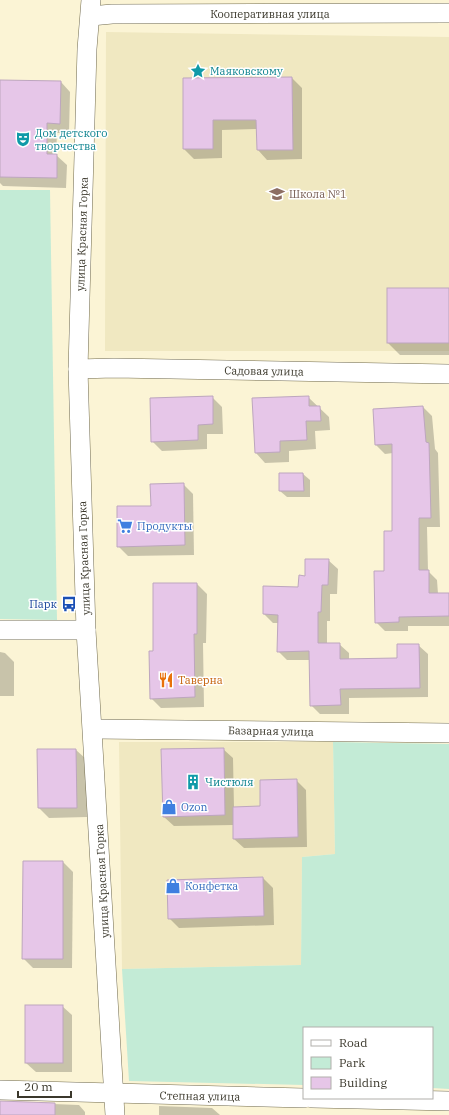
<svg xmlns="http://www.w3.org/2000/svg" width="449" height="1115" viewBox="0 0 449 1115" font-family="'IBM Plex Serif',serif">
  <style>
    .built { fill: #f0e8c1 }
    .green { fill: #c3ebd6 }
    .shadow { fill: #0003 }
    .building { fill: #e6c6e8; stroke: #bda6be }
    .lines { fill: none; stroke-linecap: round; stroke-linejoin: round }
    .minor-casing { stroke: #716b4f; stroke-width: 20 }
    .minor { stroke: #fff; stroke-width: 19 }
    .labels { text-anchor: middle; stroke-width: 3; stroke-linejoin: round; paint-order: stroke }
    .street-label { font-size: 11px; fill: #3b382c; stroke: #fff }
    .culture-label { font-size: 11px; fill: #0d838f; stroke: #fff; text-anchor: start }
    .education-label { font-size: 11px; fill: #785e54; stroke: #fff; text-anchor: start }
    .shop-label { font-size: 11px; fill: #366cbe; stroke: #fff; text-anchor: start }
    .transit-label { font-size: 11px; fill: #164399; stroke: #fff; text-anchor: end }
    .food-label { font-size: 11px; fill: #c56008; stroke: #fff; text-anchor: start }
  </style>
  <rect width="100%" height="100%" fill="#fbf4d5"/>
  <g class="built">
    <path d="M106 32 449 37V351H105Z"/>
    <path d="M119 742H333L335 854 302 857 301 965 122 969Z"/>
  </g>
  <g class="green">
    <path d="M0 190H50L57 620 0 619Z"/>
    <path d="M333 742 449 744V1089L432 1088V1028H304V1085L129 1081 122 969 301 965 302 857 335 854Z"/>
  </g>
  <g class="shadow">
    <path d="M292 78 302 88V159L267 160 258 150V129L222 130V158L194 159 184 149V79Z"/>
    <path d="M0 81 61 82 70 92 69 133H57L56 155 67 165 66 188 3 186 0 183Z"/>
    <path d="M449 289V355H400L388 343Z"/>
    <path d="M212 397 222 407 223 434H207V449L162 451 152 441Z"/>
    <path d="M308 397 329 417 330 430 315 431 316 449 289 451V462L265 463 256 453 253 399Z"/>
    <path d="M423 407 432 416 435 449 438 453 440 527H427L428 571 437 580 438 594H449V626H408V631H385L376 622 393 532V453L385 454 376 445 374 410Z"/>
    <path d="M280 474H303L310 480V497H287L280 491Z"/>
    <path d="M183 484 193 494 194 555 128 556 118 546 152 507Z"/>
    <path d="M328 560 338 569 337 594H330V621H327V644H339L349 653V660L398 659 418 645 428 654V697L349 698V714H320L311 705 310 660H287L278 651 279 623H273L264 614V587L299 588 306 577Z"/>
    <path d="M154 584H197L207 594 206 643H203L204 707 161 708 151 698 154 652Z"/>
    <path d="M0 652 5 653 14 662V696H0Z"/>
    <path d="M223 749 233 758 234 808 261 807 296 780 306 790 307 847 244 848 234 839V825L174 826 164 817Z"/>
    <path d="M38 750H76L86 759 87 817 49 818 39 808Z"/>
    <path d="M24 862H63L73 872 72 968H33L23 958Z"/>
    <path d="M263 878 273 888 274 925 179 928 169 918Z"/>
    <path d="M62 1006 72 1015V1072H36L26 1063Z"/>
    <path d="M0 1102 79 1105 85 1112V1115H0Z"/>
    <path d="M159 1106 212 1108 220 1115H159Z"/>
  </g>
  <g class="building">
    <path d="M292 77 293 150H257L256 120H213V149H183V78Z"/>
    <path d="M0 80 61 81 60 124 47 123V154H57V178L0 177Z"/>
    <rect x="387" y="288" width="62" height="55"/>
    <path d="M213 396V424L198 425V440L151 442 150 398Z"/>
    <path d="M309 396V406H320L321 421H306L307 440 280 441V452L255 453 252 398Z"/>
    <path d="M423 406 426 442 429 443 431 518H419V570H429V593H449V616L399 617V622L375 623 374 571H384V531H392V444L375 445 373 409Z"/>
    <path d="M279 473H303L304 491H279Z"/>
    <path d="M184 483 185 545 117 547V506H151L150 484Z"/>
    <path d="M305 559H329L328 585H322L321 612H318V643H340V659L397 658V644H419L420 688 340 689 341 705 310 706 309 651 277 652 278 615 263 614V586L298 587 299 575 305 576Z"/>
    <path d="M153 583H197V634H194L195 697 150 699 149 651H153Z"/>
    <path d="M224 748 225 815 163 817 161 749Z"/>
    <path d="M37 749H76L77 808H38Z"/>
    <path d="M297 779 298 837 233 839V807L260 806V780Z"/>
    <path d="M23 861H63V959H22Z"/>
    <path d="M263 877 264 916 168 919 167 880Z"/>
    <rect x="25" y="1005" width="38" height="58"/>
    <path d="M0 1101 55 1103V1115H0Z"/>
  </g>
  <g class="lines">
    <g class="minor-casing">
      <g id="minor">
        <path d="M91 0 87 49 78 369 86 630 115 1115"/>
        <path d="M91 16 112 14 449 13"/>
        <path d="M78 369 114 368 449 374"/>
        <path d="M0 630H86"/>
        <path d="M93 729 449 733"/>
        <path d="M0 1090 304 1098"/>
        <path d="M312 1098 449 1101"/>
      </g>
    </g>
    <use href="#minor" class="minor"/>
  </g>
  <defs>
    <g id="sight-bare" transform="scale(1.2)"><path d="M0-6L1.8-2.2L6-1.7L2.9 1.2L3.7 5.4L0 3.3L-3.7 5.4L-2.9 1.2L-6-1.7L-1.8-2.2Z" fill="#0f9aa8" stroke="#fff" stroke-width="2.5" paint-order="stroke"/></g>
    <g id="theatre-bare" transform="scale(1.2)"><path d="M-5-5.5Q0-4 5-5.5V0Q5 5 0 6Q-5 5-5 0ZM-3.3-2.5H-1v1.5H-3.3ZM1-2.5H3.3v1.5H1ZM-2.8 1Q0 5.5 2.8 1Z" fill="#0f9aa8" stroke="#fff" stroke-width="2.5" paint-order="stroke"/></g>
    <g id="school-bare" transform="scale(1.2)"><path d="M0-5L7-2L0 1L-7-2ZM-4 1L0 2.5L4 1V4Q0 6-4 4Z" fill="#8d6e63" stroke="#fff" stroke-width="2.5" paint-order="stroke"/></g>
    <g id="supermarket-bare" transform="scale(1.2)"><path d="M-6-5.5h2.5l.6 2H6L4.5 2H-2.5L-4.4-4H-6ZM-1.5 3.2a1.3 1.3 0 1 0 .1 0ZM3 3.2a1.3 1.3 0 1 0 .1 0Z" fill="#3f7fe0" stroke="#fff" stroke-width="2.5" paint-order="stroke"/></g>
    <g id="bus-bare" transform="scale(1.2)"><path d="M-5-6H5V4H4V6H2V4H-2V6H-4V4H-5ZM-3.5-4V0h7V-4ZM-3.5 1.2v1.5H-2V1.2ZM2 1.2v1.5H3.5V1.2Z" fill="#1a4fb4" stroke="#fff" stroke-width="2.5" paint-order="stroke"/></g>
    <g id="restaurant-bare" transform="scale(1.2)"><path d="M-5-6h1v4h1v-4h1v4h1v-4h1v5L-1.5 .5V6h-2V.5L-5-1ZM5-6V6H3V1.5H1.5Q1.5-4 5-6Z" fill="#e8710a" stroke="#fff" stroke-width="2.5" paint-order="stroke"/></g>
    <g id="building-bare" transform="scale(1.2)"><path d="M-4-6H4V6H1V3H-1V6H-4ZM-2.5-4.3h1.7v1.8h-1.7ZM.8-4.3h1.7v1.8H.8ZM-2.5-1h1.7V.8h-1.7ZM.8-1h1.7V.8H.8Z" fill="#0f9aa8" stroke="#fff" stroke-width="2.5" paint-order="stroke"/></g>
    <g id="shop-bare" transform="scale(1.2)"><path d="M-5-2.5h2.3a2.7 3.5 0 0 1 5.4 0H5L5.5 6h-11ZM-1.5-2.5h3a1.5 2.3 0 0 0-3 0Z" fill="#3f7fe0" stroke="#fff" stroke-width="2.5" paint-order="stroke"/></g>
  </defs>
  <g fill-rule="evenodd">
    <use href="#sight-bare" x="198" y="71"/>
    <use href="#theatre-bare" x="23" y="139"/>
    <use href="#school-bare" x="277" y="194"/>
    <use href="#supermarket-bare" x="125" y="526"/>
    <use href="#bus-bare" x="69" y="604"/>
    <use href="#restaurant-bare" x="166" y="680"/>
    <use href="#building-bare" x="193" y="782"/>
    <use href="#shop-bare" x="169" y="807"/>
    <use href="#shop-bare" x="173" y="886"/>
  </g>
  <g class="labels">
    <g class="street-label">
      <text x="270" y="18">Кооперативная улица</text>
      <text transform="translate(82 234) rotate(-88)" y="4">улица Красная Горка</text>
      <text transform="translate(264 371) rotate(1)" y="4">Садовая улица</text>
      <text transform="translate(84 558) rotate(-92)" y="4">улица Красная Горка</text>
      <text transform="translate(271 731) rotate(1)" y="4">Базарная улица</text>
      <text transform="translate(102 881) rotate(-93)" y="4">улица Красная Горка</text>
      <text transform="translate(200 1096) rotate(1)" y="4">Степная улица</text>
    </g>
    <g class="culture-label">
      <text x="210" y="75">Маяковскому</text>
      <text x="35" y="137">Дом детского<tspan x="35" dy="13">творчества</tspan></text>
      <text x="205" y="786">Чистюля</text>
    </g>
    <g class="education-label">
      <text x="289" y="198">Школа №1</text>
    </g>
    <g class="shop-label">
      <text x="137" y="530">Продукты</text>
      <text x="181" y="811">Ozon</text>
      <text x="185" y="890">Конфетка</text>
    </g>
    <g class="transit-label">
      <text x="57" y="608">Парк</text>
    </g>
    <g class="food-label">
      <text x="178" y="684">Таверна</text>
    </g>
  </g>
  <rect x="303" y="1027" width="130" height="72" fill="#ffffff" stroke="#b1afab"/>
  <rect x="311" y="1040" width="20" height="6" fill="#ffffff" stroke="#b1afab"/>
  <text x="339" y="1047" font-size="12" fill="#3b382c">Road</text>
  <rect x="311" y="1057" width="20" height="12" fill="#c3ebd6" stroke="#b1afab"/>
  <text x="339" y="1067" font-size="12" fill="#3b382c">Park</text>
  <rect x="311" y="1077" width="20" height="12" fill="#e6c6e8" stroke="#b1afab"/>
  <text x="339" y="1087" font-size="12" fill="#3b382c">Building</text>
  <path d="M18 1091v6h53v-6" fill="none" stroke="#3b382c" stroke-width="2"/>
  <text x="24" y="1091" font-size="12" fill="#3b382c" stroke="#ffffff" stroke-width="3" paint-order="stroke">20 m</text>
</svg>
